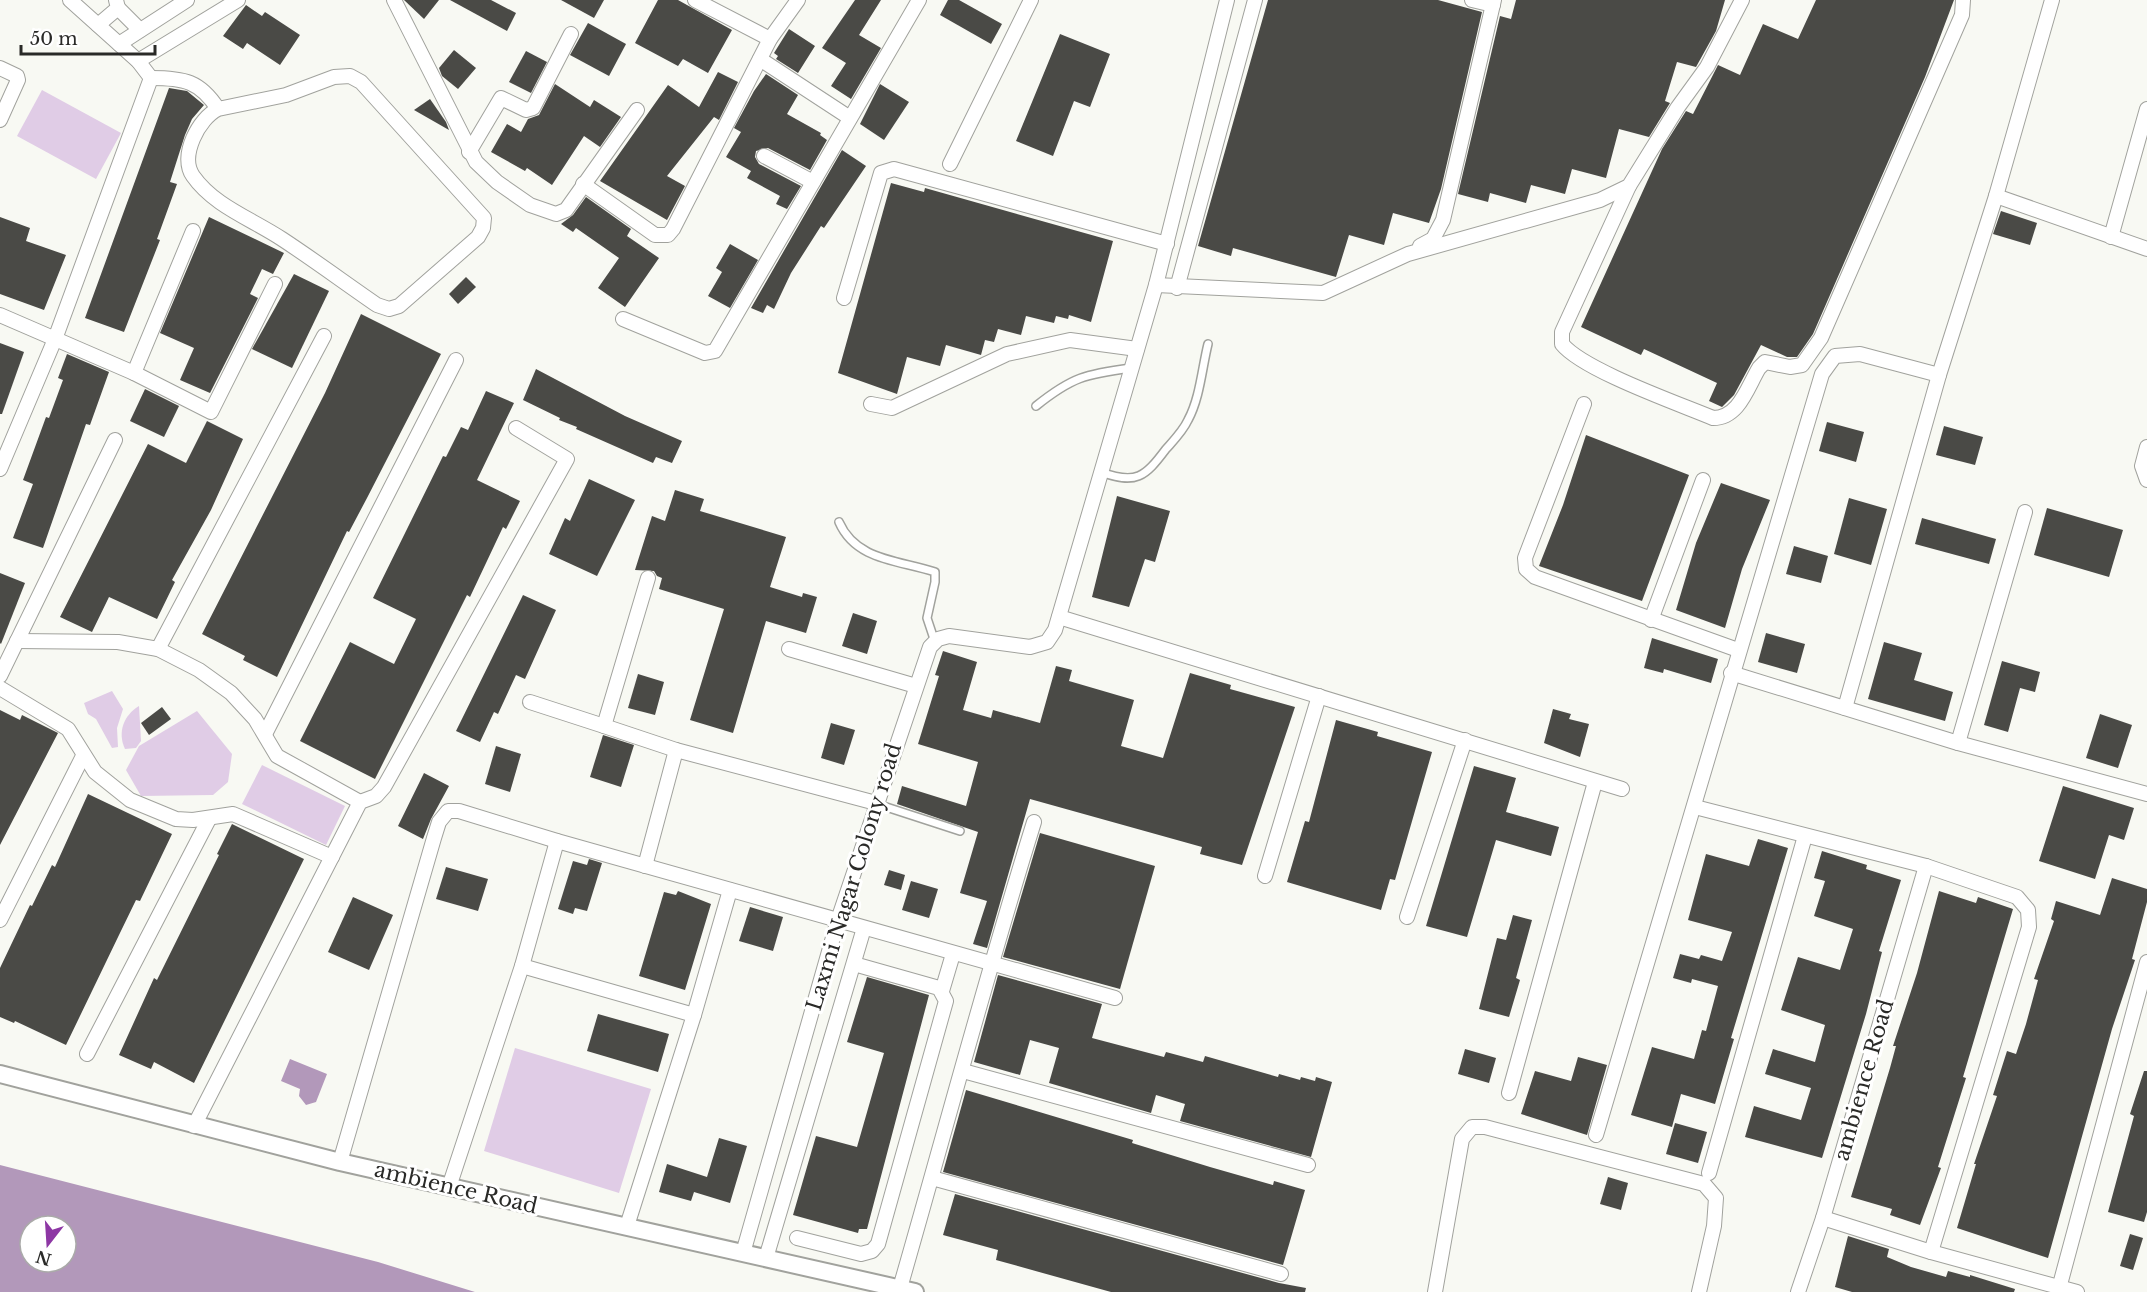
<svg xmlns="http://www.w3.org/2000/svg" width="2147" height="1292" viewBox="0 0 2147 1292" font-family="'Libre Baskerville',serif">
  <style>
    .green { fill: #e0cce6 }
    .water { fill: #b298ba; fill-rule: evenodd }
    .building { fill: #4a4a46 }
    .lines { fill: none; stroke-linecap: round; stroke-linejoin: round }
    .service-casing { stroke: #a1a29d; stroke-width: 10 }
    .minor-casing { stroke: #a1a29d; stroke-width: 16 }
    .tertiary-casing { stroke: #a1a29d; stroke-width: 20 }
    .service { stroke: #fff; stroke-width: 7 }
    .minor { stroke: #fff; stroke-width: 14 }
    .tertiary { stroke: #fff; stroke-width: 16 }
    .labels { text-anchor: middle; stroke-width: 6; stroke-linejoin: round; paint-order: stroke }
    .street-label { font-size: 21px; fill: #2a2a28; stroke: #fff }
  </style>
  <rect width="100%" height="100%" fill="#f8f9f3"/>
  <g class="green">
    <path d="M42 90 121 133 96 179 17 136Z"/>
    <path d="M112 691 123 709 117 728 118 747 112 748 96 719 88 714 84 703Z"/>
    <path d="M139 706 141 741 136 748 125 749C117 732 124 715 139 706Z"/>
    <path d="M197 711 232 754 228 782 213 795 141 796 126 770 139 746Z"/>
    <path d="M262 765 345 806 326 845 242 804Z"/>
    <path d="M515 1048 651 1089 619 1193 484 1151Z"/>
  </g>
  <g class="water">
    <path d="M290 1059 327 1074 316 1102 306 1105 299 1096 300 1089 281 1081Z"/>
    <path d="M0 1165 378 1262 475 1292H0ZM30 1226H66V1262H30Z"/>
  </g>
  <g class="building">
    <path d="M404 0H439L424 19Z"/>
    <path d="M450 0H491L516 13 507 31Z"/>
    <path d="M561 0H604L594 18Z"/>
    <path d="M658 0H678L732 30 708 73 683 59 678 66 635 43Z"/>
    <path d="M855 0H881L859 35 881 48 851 99 831 86 846 63 822 48Z"/>
    <path d="M948 0H959L1002 24 991 44 940 15Z"/>
    <path d="M1268 0H1438L1482 12 1441 189 1429 223 1393 213 1384 245 1349 235 1336 277 1233 248 1231 256 1198 246Z"/>
    <path d="M1516 0H1725L1716 31 1696 67 1677 62 1665 101 1670 103 1649 137 1619 129 1606 178 1572 169 1565 194 1531 185 1526 203 1490 193 1488 202 1458 194 1500 16 1511 19Z"/>
    <path d="M1816 0H1954L1925 77 1813 334 1797 357H1787L1761 345 1734 395 1722 407 1709 401 1717 383 1644 349 1641 355 1581 327 1662 149 1686 111 1693 114 1718 65 1740 75 1763 24 1798 39Z"/>
    <path d="M246 5 262 16 265 12 300 35 280 65 247 43 243 49 223 36Z"/>
    <path d="M588 23 626 44 609 76 570 55Z"/>
    <path d="M789 29 815 46 798 73 776 59 778 56 774 53Z"/>
    <path d="M1060 34 1110 54 1090 107 1074 101 1053 156 1016 141Z"/>
    <path d="M454 50 476 68 458 89 442 76 439 68Z"/>
    <path d="M526 51 547 62 531 93 509 82Z"/>
    <path d="M718 72 738 82 719 120 714 117 667 176 685 186 667 220 600 181 668 85 699 107Z"/>
    <path d="M766 74 798 95 787 114 821 133 820 135 827 140 810 170 768 148 756 151 755 157 759 164 801 186 787 209 776 204 780 196 747 178 751 171 726 157 741 132 734 128 754 91Z"/>
    <path d="M555 84 590 107 594 100 621 117 600 147 584 136 552 185 527 168 525 171 491 152 507 124 521 132 528 119 539 115Z"/>
    <path d="M880 84 909 102 884 140 860 124Z"/>
    <path d="M169 88 187 91 204 105 192 119 185 135 170 182 177 184 157 239 160 240 124 332 85 318Z"/>
    <path d="M430 99 446 122 449 130 414 110Z"/>
    <path d="M842 150 866 166 824 228 821 226 791 273 774 309 767 305 763 313 751 308Z"/>
    <path d="M891 183 924 192 925 188 1113 241 1091 322 1069 315 1068 319 1056 316 1054 323 1026 316 1021 335 998 329 994 342 985 340 981 355 946 345 940 366 907 357 897 394 838 373Z"/>
    <path d="M586 197 631 229 627 236 659 258 625 307 598 288 619 258 576 228 573 232 561 224 573 215Z"/>
    <path d="M2001 211 2037 223 2030 245 1993 234Z"/>
    <path d="M0 217 30 228 26 241 66 255 44 310 0 294Z"/>
    <path d="M209 217 284 253 273 274 262 269 250 294 258 298 210 393 180 380 194 348 160 333Z"/>
    <path d="M730 244 758 260 730 308 708 296 722 272 716 268Z"/>
    <path d="M294 274 329 291 292 368 252 349Z"/>
    <path d="M466 277 476 287 458 304 449 294Z"/>
    <path d="M361 314 441 354 367 498 349 532 347 531 277 677 243 660 245 656 202 634 325 393Z"/>
    <path d="M0 343 24 352 2 414H0Z"/>
    <path d="M67 354 109 372 90 425 86 424 43 548 13 538 33 484 23 480 46 417 49 418 63 380 58 378Z"/>
    <path d="M536 369 625 416 682 441 672 463 656 457 653 463 576 429 577 427 559 420 560 418 523 400Z"/>
    <path d="M145 389 179 406 164 437 130 421Z"/>
    <path d="M486 391 514 403 477 480 520 501 506 529 503 527 470 597 467 595 375 779 300 741 350 642 394 664 416 619 373 598 443 456 446 457 461 427 468 430Z"/>
    <path d="M207 421 243 439 211 510 172 580 175 582 157 619 109 597 92 632 60 617 148 444 186 463Z"/>
    <path d="M1827 422 1864 432 1856 462 1819 451Z"/>
    <path d="M1944 426 1983 437 1975 465 1936 455Z"/>
    <path d="M1586 435 1689 475 1642 601 1539 566 1563 505Z"/>
    <path d="M589 479 635 500 597 576 549 554 565 518 570 521Z"/>
    <path d="M1721 483 1770 500 1742 569 1725 628 1676 610 1696 543Z"/>
    <path d="M675 490 704 499 700 511 786 537 770 587 802 597 803 593 817 597 806 633 766 621 733 733 690 720 724 609 659 589 662 578 657 576 654 571 635 570 652 516 665 521Z"/>
    <path d="M1117 496 1170 511 1155 562 1145 559 1129 607 1092 597Z"/>
    <path d="M1849 498 1887 509 1871 565 1834 554Z"/>
    <path d="M2047 508 2123 530 2109 577 2034 555Z"/>
    <path d="M1922 518 1996 539 1989 564 1915 544Z"/>
    <path d="M1794 546 1828 556 1821 583 1786 574Z"/>
    <path d="M0 573 25 583 1 644 0 643Z"/>
    <path d="M523 595 556 610 525 679 516 675 498 714 494 712 480 742 456 731Z"/>
    <path d="M853 613 877 621 867 654 842 646Z"/>
    <path d="M1766 633 1805 644 1797 673 1758 662Z"/>
    <path d="M1652 638 1718 659 1711 683 1664 669 1663 673 1644 668Z"/>
    <path d="M1884 642 1922 653 1914 680 1953 692 1945 721 1868 699Z"/>
    <path d="M943 651 977 662 963 710 991 718 993 710 1040 723 1056 666 1072 670 1069 681 1134 700 1121 746 1163 758 1190 673 1231 685 1230 689 1295 707 1242 865 1200 854 1202 847 1030 799 987 948 973 944 987 901 960 893 978 832 897 804 902 786 966 806 978 762 918 744 939 676 935 675Z"/>
    <path d="M2002 661 2040 672 2035 692 2020 688 2008 732 1984 725Z"/>
    <path d="M638 674 664 682 655 715 628 708Z"/>
    <path d="M162 707 171 719 149 735 141 723Z"/>
    <path d="M1553 709 1571 714 1569 719 1589 724 1580 757 1544 743Z"/>
    <path d="M0 710 20 720 22 715 58 733 0 845Z"/>
    <path d="M2100 714 2132 725 2118 768 2086 758Z"/>
    <path d="M1336 720 1378 732 1377 736 1432 752 1395 880 1390 879 1381 910 1287 882 1305 821 1309 822Z"/>
    <path d="M831 723 855 730 844 765 821 758Z"/>
    <path d="M603 735 634 745 621 787 590 777Z"/>
    <path d="M496 746 521 754 510 792 485 784Z"/>
    <path d="M1474 766 1516 778 1506 812 1559 827 1551 856 1496 840 1467 937 1426 926Z"/>
    <path d="M424 773 449 786 431 819 423 839 398 826Z"/>
    <path d="M2063 786 2134 808 2124 840 2109 835 2095 879 2039 861Z"/>
    <path d="M88 794 172 834 140 901 136 900 119 935 66 1045 15 1021 14 1023 0 1017V968L30 905 32 906 52 865 55 867Z"/>
    <path d="M232 824 304 859 194 1083 154 1062 151 1069 119 1055 154 978 157 980 219 855 217 854Z"/>
    <path d="M1040 833 1155 866 1120 989 1003 957Z"/>
    <path d="M1758 839 1788 848 1731 1038 1734 1039 1715 1104 1681 1094 1672 1127 1631 1115 1652 1047 1694 1059 1702 1030 1706 1031 1718 986 1692 979 1691 983 1673 978 1680 954 1699 959 1701 955 1722 961 1732 932 1688 920 1706 854 1749 866Z"/>
    <path d="M1822 851 1867 865 1866 869 1901 880 1879 951 1882 952 1866 1014 1822 1158 1745 1137 1754 1106 1801 1120 1811 1088 1765 1074 1773 1049 1815 1062 1825 1025 1781 1010 1798 957 1840 970 1853 929 1814 916 1825 881 1814 878Z"/>
    <path d="M589 859 602 863 587 911 575 908 573 914 558 909 573 861 587 865Z"/>
    <path d="M446 867 488 879 478 911 436 899Z"/>
    <path d="M889 870 905 875 901 890 884 885Z"/>
    <path d="M2112 878 2147 889V902L2132 959 2135 960 2112 1029 2048 1258 1957 1228 1976 1164H1974L1997 1096 1993 1095 2007 1051 2016 1054 2026 1024 2038 980 2034 979 2054 921 2051 919 2056 901 2100 915Z"/>
    <path d="M911 881 938 889 929 918 902 910Z"/>
    <path d="M678 891 711 904 685 990 639 976 664 892 676 895Z"/>
    <path d="M1939 891 1976 903 1978 897 2013 909 1963 1077 1966 1078 1938 1167 1941 1168 1920 1225 1890 1215 1892 1209 1851 1197 1890 1068 1896 1046H1893L1917 973Z"/>
    <path d="M353 897 393 915 369 970 328 952Z"/>
    <path d="M750 907 783 917 773 951 739 941Z"/>
    <path d="M1513 915 1532 920 1516 978 1520 980 1509 1017 1479 1009 1497 938 1506 940Z"/>
    <path d="M998 975 1102 1004 1092 1038 1164 1057 1166 1052 1203 1062 1205 1056 1278 1077 1279 1074 1300 1080 1301 1077 1315 1081 1316 1077 1332 1082 1311 1157 1180 1121 1185 1104 1156 1095 1151 1113 1049 1083 1059 1048 1030 1040 1020 1075 974 1062Z"/>
    <path d="M867 977 929 995 867 1229H859L858 1233 793 1215 816 1136 857 1147 884 1053 847 1042Z"/>
    <path d="M598 1014 669 1034 658 1072 587 1051Z"/>
    <path d="M1465 1049 1496 1058 1489 1083 1458 1074Z"/>
    <path d="M1578 1057 1607 1065 1587 1135 1521 1114 1535 1071 1571 1081Z"/>
    <path d="M2144 1071H2147V1212L2144 1222 2108 1212 2134 1116 2130 1114Z"/>
    <path d="M966 1090 1133 1140 1132 1143 1210 1167 1273 1185 1274 1181 1305 1190 1283 1265 943 1172Z"/>
    <path d="M1675 1123 1707 1132 1698 1163 1666 1154Z"/>
    <path d="M719 1138 747 1146 730 1203 694 1192 691 1201 659 1192 667 1164 707 1177Z"/>
    <path d="M1608 1177 1628 1183 1621 1210 1600 1204Z"/>
    <path d="M955 1194 1279 1283 1306 1288 1305 1292H1111L996 1260 998 1250 943 1235Z"/>
    <path d="M2130 1234 2143 1238 2133 1270 2120 1266Z"/>
    <path d="M1848 1236 1889 1249 1887 1257 1911 1267 1946 1277 1948 1271 1970 1277V1275L2015 1289 2014 1292H1852L1835 1287Z"/>
  </g>
  <g class="lines">
    <g class="service-casing">
      <g id="service">
        <path d="M1036 406C1072 377 1086 374 1131 368"/>
        <path d="M1101 472C1136 485 1145 477 1166 449 1174 440 1183 431 1188 420 1200 398 1202 368 1208 344"/>
        <path d="M839 522C856 561 899 560 935 572V582L927 618 935 642"/>
        <path d="M877 804 960 831"/>
      </g>
    </g>
    <g class="minor-casing">
      <g id="minor">
        <path d="M394 0 476 162 497 182 530 205 556 214 566 210 637 110"/>
        <path d="M695 0 770 39"/>
        <path d="M1472 0 1493 5"/>
        <path d="M118 8 140 30"/>
        <path d="M98 25 118 8 116 0"/>
        <path d="M119 44 187 0"/>
        <path d="M760 59 850 118"/>
        <path d="M138 61 238 0"/>
        <path d="M0 68 17 76 18 80 0 120"/>
        <path d="M151 78C184 78 200 81 218 109 199 118 179 156 193 176 214 206 252 219 282 239 314 260 345 283 377 305L389 309 399 306 478 237 483 228 484 218 361 82 350 76 334 77 286 95 218 109"/>
        <path d="M469 152 501 98 526 110 533 108 571 34"/>
        <path d="M764 156 813 182"/>
        <path d="M950 164 1031 0"/>
        <path d="M583 184 655 235H668L673 229 770 39 798 0"/>
        <path d="M1629 186 1562 332V344C1583 370 1677 403 1713 418 1739 418 1747 388 1759 368L1765 362 1790 367 1802 365 1821 338 1962 15 1963 0"/>
        <path d="M1996 196 2147 249"/>
        <path d="M2111 237 2147 109"/>
        <path d="M1420 246 1433 239 1443 220 1494 0"/>
        <path d="M1156 285 1323 293 1408 254 1600 200 1629 186 1678 107 1707 67 1742 0"/>
        <path d="M1177 288 1255 0"/>
        <path d="M844 298 881 173 894 169 1167 244"/>
        <path d="M0 315 134 373 211 412 275 284"/>
        <path d="M623 319 705 353 715 351 919 0"/>
        <path d="M134 373 193 231"/>
        <path d="M871 404 892 408 1007 354 1070 340 1137 349"/>
        <path d="M1584 404 1525 558 1526 569 1535 577 1738 650"/>
        <path d="M2147 447 2142 466 2147 480"/>
        <path d="M0 469 55 339 151 78 138 61 70 0"/>
        <path d="M648 578 604 726 676 750 876 803"/>
        <path d="M1059 617 1622 789"/>
        <path d="M1651 620 1703 480"/>
        <path d="M17 641 118 642 158 649 199 670 231 693 255 719 277 756 360 802"/>
        <path d="M158 649 324 336"/>
        <path d="M789 649 916 686"/>
        <path d="M1731 673 1958 743 2147 794"/>
        <path d="M0 676 115 440"/>
        <path d="M0 688 68 729 95 772 130 800 176 819 193 820 233 814 332 857"/>
        <path d="M530 702 604 726"/>
        <path d="M1845 708 1939 375 1996 196 2052 0"/>
        <path d="M265 734 456 360"/>
        <path d="M1958 743 2025 512"/>
        <path d="M1695 807 1926 866 2017 897 2028 910 2029 927 1931 1252"/>
        <path d="M645 866 676 750"/>
        <path d="M1265 876 1319 696"/>
        <path d="M1407 917 1465 740"/>
        <path d="M0 920 83 756"/>
        <path d="M522 966 694 1015"/>
        <path d="M942 991 953 954"/>
        <path d="M87 1054 209 819"/>
        <path d="M963 1071 1308 1165"/>
        <path d="M1509 1093 1595 782"/>
        <path d="M194 1126 360 802 376 796 384 787 567 459 516 428"/>
        <path d="M1596 1135 1822 374 1835 356 1860 354 1939 375"/>
        <path d="M340 1162 434 838 439 822 448 811H459L557 841 1115 998"/>
        <path d="M1709 1173 1805 836"/>
        <path d="M932 1178 1281 1274"/>
        <path d="M449 1187 522 966 557 841"/>
        <path d="M1823 1218 1931 1252 2077 1292"/>
        <path d="M627 1226 694 1015 730 890"/>
        <path d="M797 1238 861 1254 872 1251 878 1244 946 1001 939 988 854 964"/>
        <path d="M743 1253 838 920 930 647 938 639 949 636 1030 647 1047 642 1055 630 1156 285 1227 0"/>
        <path d="M766 1258 864 928"/>
        <path d="M900 1288C945 1132 986 976 1034 822"/>
        <path d="M1435 1292 1462 1139 1472 1127H1485L1704 1184 1716 1198 1714 1226 1699 1292"/>
        <path d="M1798 1292 1823 1218 1926 866"/>
        <path d="M2058 1292 2147 962"/>
      </g>
    </g>
    <g class="tertiary-casing">
      <path id="tertiary" d="M0 1074 340 1162 915 1292"/>
    </g>
    <use href="#service" class="service"/>
    <use href="#minor" class="minor"/>
    <use href="#tertiary" class="tertiary"/>
  </g>
  <g class="labels">
    <g class="street-label">
      <text transform="translate(854 877) rotate(-73)" y="7">Laxmi Nagar Colony road</text>
      <text transform="translate(1864 1080) rotate(-74)" y="7">ambience Road</text>
      <text transform="translate(456 1188) rotate(13)" y="7">ambience Road</text>
    </g>
  </g>
  <g transform="translate(48 1244) rotate(197)"><circle r="28" fill="#ffffff" stroke="#aaaaa9" stroke-width="1.5"/>
  <path d="M0-4.5L10 22L0 15L-10 22Z" fill="#8d37a4"/>
  <text y="-9" font-size="16" font-weight="bold" text-anchor="middle" fill="#2a2a28">N</text>
  </g>
  <path d="M21 45v9h134v-9" fill="none" stroke="#2a2a28" stroke-width="3"/>
  <text x="30" y="45" font-size="18" fill="#2a2a28" stroke="#ffffff" stroke-width="4.5" paint-order="stroke">50 m</text>
</svg>
